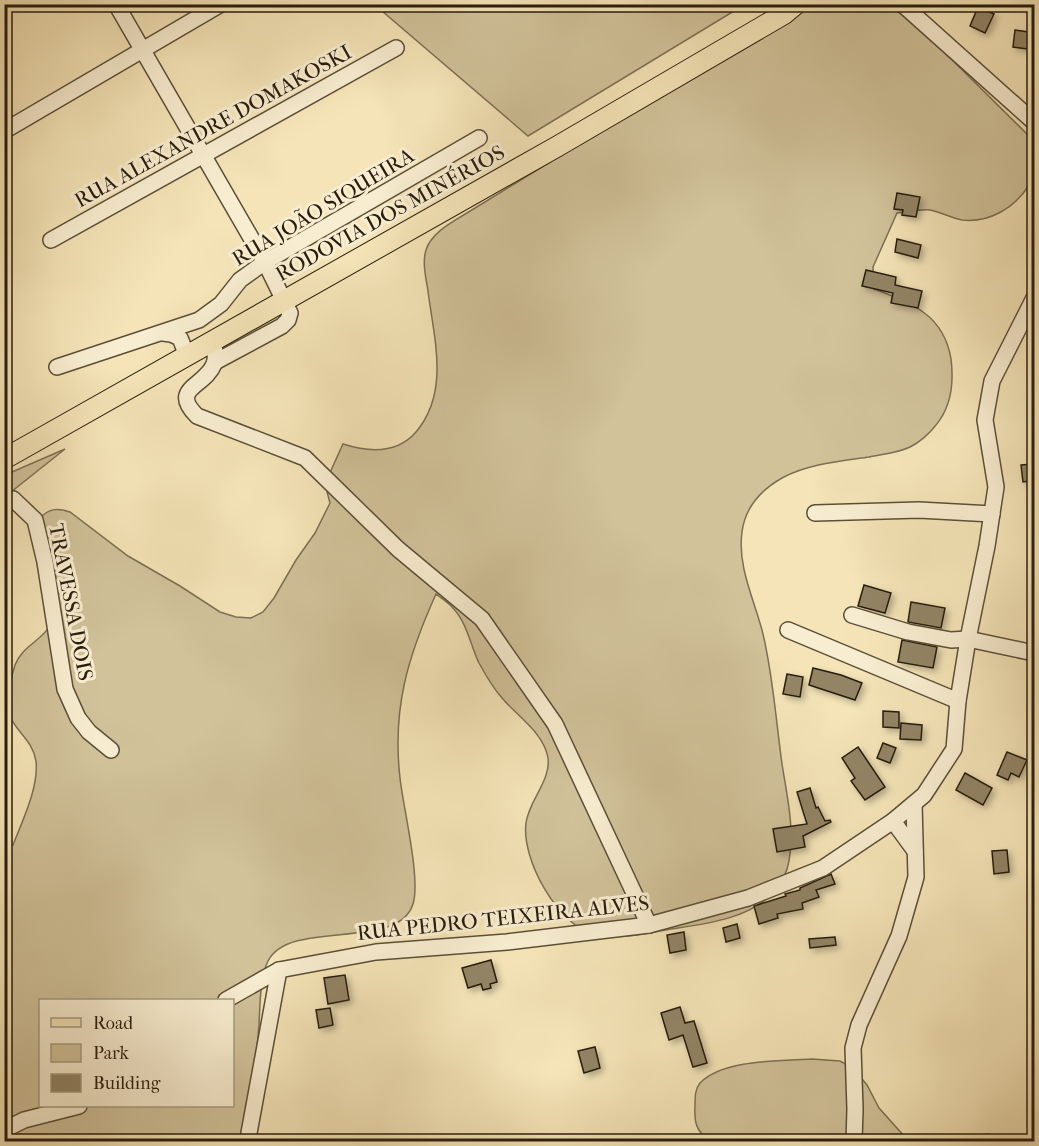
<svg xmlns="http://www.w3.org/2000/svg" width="1039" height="1146" viewBox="0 0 1039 1146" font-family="'IM FELL French Canon',serif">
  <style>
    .green { fill: #d1c29a; stroke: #7c7054; stroke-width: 1.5; fill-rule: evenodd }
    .building { fill: #928465; stroke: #281d0d; stroke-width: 1.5; filter: url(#shadow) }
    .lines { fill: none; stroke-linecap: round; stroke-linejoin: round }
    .minor-casing { stroke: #5b4f38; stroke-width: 18 }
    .major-casing { stroke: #281d0d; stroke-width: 22 }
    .minor { stroke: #f8edd0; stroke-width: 15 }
    .major { stroke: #f4e4b7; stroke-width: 20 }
    .labels { text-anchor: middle; stroke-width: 6; stroke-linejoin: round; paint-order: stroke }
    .street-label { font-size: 21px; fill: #281d0d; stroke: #f8edd0 }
  </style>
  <defs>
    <filter id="shadow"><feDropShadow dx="3.5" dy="3.5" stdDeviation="3" flood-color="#0004"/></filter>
  </defs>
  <rect width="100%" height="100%" fill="#f4e4b7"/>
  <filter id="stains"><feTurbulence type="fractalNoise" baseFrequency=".00333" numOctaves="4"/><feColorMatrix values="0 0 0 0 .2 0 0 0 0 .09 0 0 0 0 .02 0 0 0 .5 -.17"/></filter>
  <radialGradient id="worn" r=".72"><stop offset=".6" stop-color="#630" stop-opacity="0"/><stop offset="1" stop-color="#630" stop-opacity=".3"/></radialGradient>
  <g class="green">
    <path d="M834 4 883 5 896 10 922 30 1029 136C1036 151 1038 170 1029 185 1015 208 989 223 962 220 951 218 941 212 930 210 920 209 907 212 897 213L873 267 874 289C912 303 944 315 951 359 954 383 952 406 936 425 929 434 920 442 910 447 898 453 883 454 869 457 841 461 807 464 782 478 761 490 745 508 742 532 737 567 755 601 763 634 773 676 776 721 782 764 787 796 795 830 789 861 787 872 781 884 774 892 749 919 705 924 671 929 647 933 619 940 595 935 558 926 521 859 526 823 529 800 551 781 548 758 544 733 517 716 502 698 493 688 485 674 479 663 470 644 467 622 452 607 448 602 441 598 436 594 408 656 392 708 400 778 403 807 421 879 413 904 398 952 290 918 268 961 260 977 260 1006 259 1024 256 1063 253 1102 250 1141H5L4 842 13 845C22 822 39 787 36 761 33 740 14 730 9 714 4 699 11 680 15 665 21 647 43 640 51 624L39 519C49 508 57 508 70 512L128 556 180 586 220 612 236 617 251 618 263 612 274 598 296 560 315 533 330 503 326 488 328 477 343 444C368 452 397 454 416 432 450 392 434 339 428 291 426 278 422 263 426 250 431 234 449 224 462 216L781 21 799 12ZM40 1000H232V1106H40Z"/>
    <path d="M375 5H744L528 136Z"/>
    <path d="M65 449 11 492 5 498V475Z"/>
    <path d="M812 1059 840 1061 853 1068 867 1085 879 1108 905 1137 941 1139 988 1134 1026 1141H709C696 1130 694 1123 695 1105 695 1097 695 1089 700 1083 723 1059 781 1061 812 1059Z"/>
  </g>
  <g class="building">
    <path d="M978 7 994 14 985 33 970 26Z"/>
    <path d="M1015 30 1035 33V50L1013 47Z"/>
    <path d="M897 193 920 197 916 217 902 215 903 210 894 209Z"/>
    <path d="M897 239 921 245 918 258 895 252Z"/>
    <path d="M866 270 896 277 895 285 922 291 918 308 891 303 893 293 862 286Z"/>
    <path d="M1035 464V480L1023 482 1021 465Z"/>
    <path d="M864 585 891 593 885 613 858 606Z"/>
    <path d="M911 602 945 608 941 628 908 622Z"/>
    <path d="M902 640 937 647 933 668 898 662Z"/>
    <path d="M813 668 841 675 862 683 855 700 809 685Z"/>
    <path d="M787 674 803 677 800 697 783 694Z"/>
    <path d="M883 711 899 712V728L883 727Z"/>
    <path d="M901 723 922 725 921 740 900 739Z"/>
    <path d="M883 743 896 748 890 763 877 758Z"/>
    <path d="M858 747 885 787 865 800 851 781 855 778 842 758Z"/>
    <path d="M1007 752 1027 760 1019 777 1011 773 1008 780 997 775Z"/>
    <path d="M965 773 992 788 983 805 956 790Z"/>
    <path d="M810 788 816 808 818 807 825 821 830 820 831 822 803 836 805 847 777 852 773 829 807 824 797 792Z"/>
    <path d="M1007 850 1009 872 994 874 992 851Z"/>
    <path d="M831 874 835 884 816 890 819 897 802 903 803 909 777 914 778 918 759 924 754 906 786 896 785 894 800 890V888Z"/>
    <path d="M737 924 740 938 726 942 723 928Z"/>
    <path d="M684 932 686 950 670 953 667 935Z"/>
    <path d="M835 937 836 945 810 948 809 939Z"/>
    <path d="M491 960 497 982 490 984 491 988 483 990 481 984 468 988 462 968Z"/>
    <path d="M345 975 349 1000 328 1004 324 978Z"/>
    <path d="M680 1007 685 1023 694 1021 707 1063 693 1067 683 1035 669 1040 661 1013Z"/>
    <path d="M330 1008 333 1025 319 1028 316 1010Z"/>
    <path d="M595 1047 600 1068 584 1073 578 1051Z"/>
  </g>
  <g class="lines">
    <g class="minor-casing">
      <g id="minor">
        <path d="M116 4 265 262 290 313 288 320 282 326 215 362"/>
        <path d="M902 4 1034 122"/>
        <path d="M4 131 221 4"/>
        <path d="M51 240 396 48"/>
        <path d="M163 333 171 334 180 338 187 356"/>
        <path d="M213 340C214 348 217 357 214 364 205 387 169 388 197 416L305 458 398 549 482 619 555 724 649 925"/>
        <path d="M57 367 199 320 221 304 240 280 265 262 479 138"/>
        <path d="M4 499H13L35 520 45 562 65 689 78 718 89 732 111 750"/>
        <path d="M815 513 919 510 992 514"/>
        <path d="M852 615 908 632 951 640 968 639 1034 653"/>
        <path d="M788 630 958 701"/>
        <path d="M893 821 915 851"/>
        <path d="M226 1000 279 970 376 952 507 942 649 925 748 898 823 868 893 821 924 795 954 749 958 701 968 639 987 546 996 487 985 420 992 381 1034 298"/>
        <path d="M4 1130 24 1120 79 1106"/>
        <path d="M250 1142 249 1133 279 970"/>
        <path d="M854 1142 855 1109 853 1048 859 1025 899 936 916 877 914 804"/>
      </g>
    </g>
    <g class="major-casing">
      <path id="major" d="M4 459 558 146 784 14 796 4"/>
    </g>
    <use href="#minor" class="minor"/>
    <use href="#major" class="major"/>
  </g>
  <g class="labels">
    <g class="street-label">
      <text transform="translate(213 126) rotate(-29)" y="7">RUA ALEXANDRE DOMAKOSKI</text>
      <text transform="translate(323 207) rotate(-31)" y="7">RUA JOÃO SIQUEIRA</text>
      <text transform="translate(390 213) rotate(-29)" y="7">RODOVIA DOS MINÉRIOS</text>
      <text transform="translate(71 602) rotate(79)" y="7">TRAVESSA DOIS</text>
      <text transform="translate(503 918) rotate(-6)" y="7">RUA PEDRO TEIXEIRA ALVES</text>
    </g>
  </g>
  <rect width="1039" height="1146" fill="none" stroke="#f4e4b7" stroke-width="24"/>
  <rect x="6" y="6" width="1027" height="1134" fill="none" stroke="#281d0d" stroke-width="3"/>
  <rect x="12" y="12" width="1015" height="1122" fill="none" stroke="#281d0d" stroke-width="1.5"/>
  <rect x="39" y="999" width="195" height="108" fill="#f8edd0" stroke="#a59a82" stroke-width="1.5"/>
  <rect x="51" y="1018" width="30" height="9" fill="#f4e4b7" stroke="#a59a82" stroke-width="1.5"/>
  <text x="93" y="1029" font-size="18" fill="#281d0d">Road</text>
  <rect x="51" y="1044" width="30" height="18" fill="#d1c29a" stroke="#a59a82" stroke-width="1.5"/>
  <text x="93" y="1059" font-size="18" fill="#281d0d">Park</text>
  <rect x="51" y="1074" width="30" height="18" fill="#928465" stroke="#a59a82" stroke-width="1.5"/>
  <text x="93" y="1089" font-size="18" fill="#281d0d">Building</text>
  <rect width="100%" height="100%" filter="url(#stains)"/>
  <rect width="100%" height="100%" fill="url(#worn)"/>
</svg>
